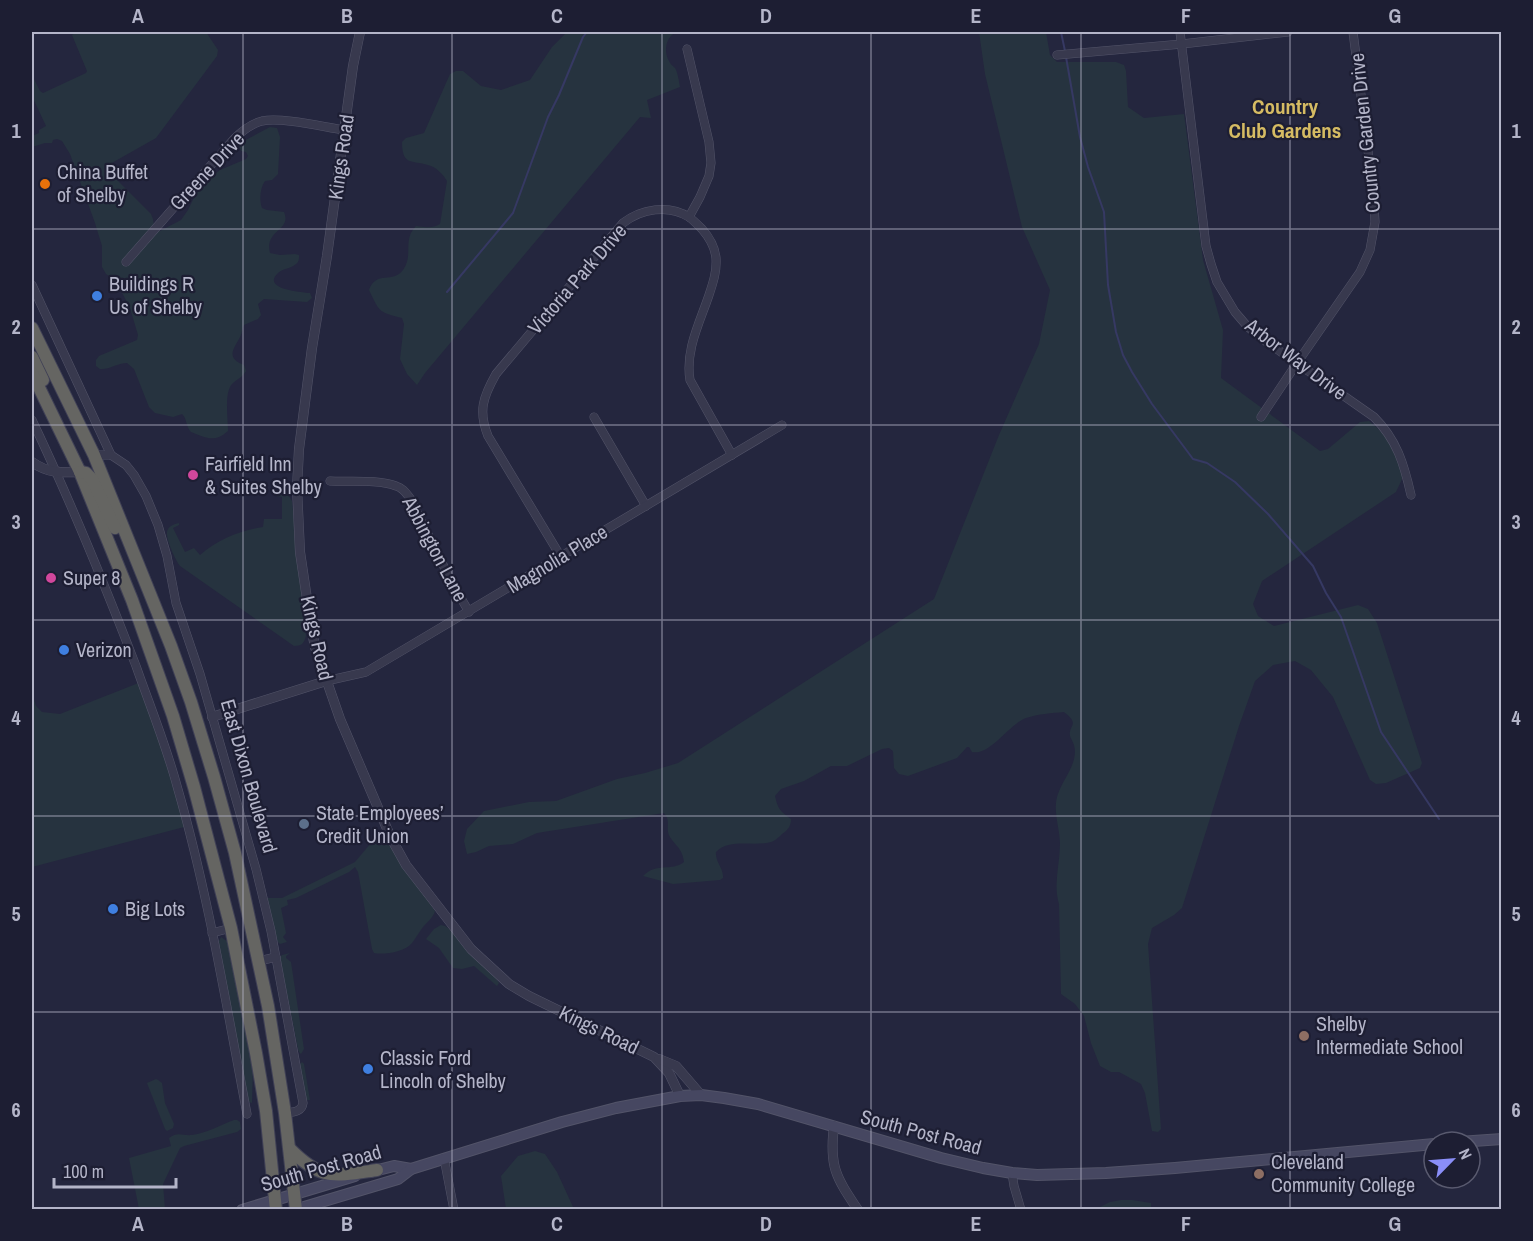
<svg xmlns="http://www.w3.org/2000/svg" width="1533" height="1241" viewBox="0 0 1533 1241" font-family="'Archivo Narrow',sans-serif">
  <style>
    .green { fill: #26333f }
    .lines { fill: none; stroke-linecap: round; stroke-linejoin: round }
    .stream { stroke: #363963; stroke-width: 2 }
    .minor-casing { stroke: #535469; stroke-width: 9 }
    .tertiary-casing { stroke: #535469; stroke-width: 10 }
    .secondary-casing { stroke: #535469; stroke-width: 12 }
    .trunk-casing { stroke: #404156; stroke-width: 14 }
    .minor { stroke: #38394e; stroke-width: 8 }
    .tertiary { stroke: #38394e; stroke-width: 9 }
    .secondary { stroke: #464761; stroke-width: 10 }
    .trunk { stroke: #656562; stroke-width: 12 }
    .grid { fill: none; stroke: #b4b5c9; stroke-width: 1.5; stroke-opacity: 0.55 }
    .food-dot { fill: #e8710a; stroke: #1d1e33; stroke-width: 2 }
    .shop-dot { fill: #3f7fe0; stroke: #1d1e33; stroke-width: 2 }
    .hotel-dot { fill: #d1479c; stroke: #1d1e33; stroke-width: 2 }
    .service-dot { fill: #5c6f8a; stroke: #1d1e33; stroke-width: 2 }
    .education-dot { fill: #8d6e63; stroke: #1d1e33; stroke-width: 2 }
    .labels { text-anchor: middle; stroke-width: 4.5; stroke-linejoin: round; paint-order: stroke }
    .street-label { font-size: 20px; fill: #b4b5c9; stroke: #1d1e33 }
    .poi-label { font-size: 20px; fill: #b4b5c9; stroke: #1d1e33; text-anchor: start }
    .neighbourhood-label { font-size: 21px; font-weight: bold; fill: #d5bb63; stroke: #1d1e33 }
    .neatline { fill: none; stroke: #b4b5c9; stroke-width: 2 }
    .grid-label { font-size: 20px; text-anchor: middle; font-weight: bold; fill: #b4b5c9 }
  </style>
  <rect width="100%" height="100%" fill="#24263e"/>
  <g class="green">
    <path d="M76 32H206L218 50 217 56 156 138 110 164 108 169 110 173 151 214 153 219 154 226 160 231 181 220 188 210 200 185 220 170 246 159 248 156 246 152 241 151 239 146 242 142 270 127 277 128 280 137 278 174 272 180 265 181C260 188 259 200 262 208L267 210 284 212C292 231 264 230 270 253L280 255 295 254 299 255C299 259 299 262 296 264 291 269 283 268 278 273 261 289 301 292 310 293L312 298 307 302 264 299 258 304 261 315 258 319 244 325C242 330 242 334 239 339 232 351 227 358 244 365L246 371C243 377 237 379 232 384 224 393 228 418 228 431 214 443 207 438 191 432 186 427 187 418 182 414L173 417 155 413 149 407 134 369 127 363C117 363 109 370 100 369L96 366V360L99 356 137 340 138 335 130 308 116 281 106 274 102 267V246L95 223 70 154 62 141 57 139 53 140 52 143H45L32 147V136L39 133V130L46 126 32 96V75L40 91 43 93 86 73 87 71 72 35Z"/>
    <path d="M567 32H677C666 36 663 51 669 61 670 64 673 66 675 68 678 73 679 82 680 87L647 100 651 118 640 117 425 373 417 385 407 374 400 359 404 324 402 318C379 312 380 313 369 290 376 270 393 284 403 270 414 255 402 240 416 226 425 227 432 229 440 224L447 181C443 174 436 167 428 165 412 160 402 166 402 142L406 138 424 133 450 74 456 71H463L481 86 501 90 530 80 552 47Z"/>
    <path d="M979 32H1046L1050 55 1057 62H1116L1124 65 1126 71 1128 107 1144 118 1184 114 1203 260 1223 330 1221 378 1320 451 1328 449 1360 422 1369 421C1391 438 1395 452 1403 477L1396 492 1262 581 1253 604 1258 616 1274 626 1358 605 1368 609 1377 623 1422 763 1420 768 1386 783 1376 784 1370 780 1333 697 1311 670 1295 661 1273 665 1255 681 1239 726 1182 908 1174 915 1152 928 1148 944 1161 1129 1158 1132 1152 1131 1145 1093 1141 1084 1119 1072H1111L1100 1066 1091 1043 1084 1016 1075 1004 1061 994 1059 904C1053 884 1060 864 1060 844 1060 829 1053 812 1057 797 1062 779 1079 764 1074 745 1073 742 1071 739 1070 736 1068 725 1081 725 1064 712 1052 713 1038 714 1026 718 1009 724 990 756 972 752L969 747H967L957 758 908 776 899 774 894 768 893 751 889 748 882 749 847 766H831L804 781 781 789 775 796C778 809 780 811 791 819 791 826 788 830 782 834 779 837 775 841 771 842 753 847 729 838 716 852 715 862 724 869 723 878L720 880 673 884 643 876C657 862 671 872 684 862 682 845 671 844 668 832 667 824 670 820 664 813L537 833 513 844 489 846 476 852 467 854 464 841 467 829 484 811 529 802 556 801 617 779 645 773 678 763 934 599 999 435 1039 344 1050 290 1022 227 985 74Z"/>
    <path d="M274 492 287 493 292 501 306 636C304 643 302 646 294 646L180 566C175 559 166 540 167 532 168 526 174 524 179 523V525L173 528 185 552 194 548 200 555C219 539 239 531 263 527L264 519H282V497L275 496Z"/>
    <path d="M141 682 188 826 32 867V693L36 706 42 712 60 714Z"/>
    <path d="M382 830 389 844 435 911C433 918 428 921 423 927 419 932 416 938 412 943 405 952 384 955 374 953L372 949 358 872 355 867 349 872 296 898 287 900 288 905 281 908 286 933 283 937 287 942 280 944 277 941 267 898H282L355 862Z"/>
    <path d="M441 925 445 926 451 930 495 977 499 983 497 986 474 966 462 969 453 968 439 948 426 939 434 929Z"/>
    <path d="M221 937 228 942 253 1066 252 1103 249 1102 247 1098 218 943Z"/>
    <path d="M290 953 286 956V958L291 962 304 1049 301 1054 299 1052 298 1049 280 958 282 955Z"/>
    <path d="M302 1062 304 1064 310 1100H306L300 1064Z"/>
    <path d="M156 1079 158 1080 162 1083 165 1103 174 1124 173 1128 167 1131 165 1129 147 1083Z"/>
    <path d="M234 1120H237L240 1122 241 1129 237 1132 184 1146 180 1148 163 1184 165 1209H139L129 1158 171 1146 169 1138C178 1131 182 1136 192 1135 207 1133 220 1125 234 1120Z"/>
    <path d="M535 1151 545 1154 557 1172 574 1209H506L501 1176 518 1156Z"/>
    <path d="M1121 1200H1132L1151 1203V1209H1096L1110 1202Z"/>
  </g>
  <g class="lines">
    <g class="stream">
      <path d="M1061 32 1065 51"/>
      <path d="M1066 57 1080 137 1088 167 1104 212 1108 285 1116 332 1123 355 1132 372 1152 404 1193 459 1207 463 1235 482 1268 514 1313 566 1326 593 1341 617 1381 732 1439 819"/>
      <path d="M447 292 513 213 548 117 559 95 583 37 587 32"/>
    </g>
    <g class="minor-casing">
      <g id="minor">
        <path d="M1180 32 1206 246 1211 264 1217 282 1235 312 1247 326 1261 338 1374 417C1397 440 1404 464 1411 495"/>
        <path d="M687 49 709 142 711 163 709 176 700 197 689 217"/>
        <path d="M1057 55 1182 44 1288 32"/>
        <path d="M126 262 234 139C242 131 251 124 262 121 282 117 323 127 344 130"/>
        <path d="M32 285 111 455"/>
        <path d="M594 417 646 506"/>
        <path d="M1261 417 1297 363 1360 272 1370 250 1375 222 1373 190 1353 32"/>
        <path d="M32 420C70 500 104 583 136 666 150 706 166 745 177 786 208 893 226 1004 247 1114"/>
        <path d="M94 455H111L126 465 134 475 146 496 158 525 167 556 176 603 200 674 256 869 271 931 303 1103C302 1112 293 1112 285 1113"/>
        <path d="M330 481C348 482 379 479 396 486 403 488 406 493 410 498L451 581 469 612"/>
        <path d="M561 557 488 436C478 411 483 397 496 374L623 223C641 209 668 204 689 217 693 220 698 225 702 229 709 237 715 248 716 258 717 271 713 283 709 295 700 322 685 350 690 380L732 455"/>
        <path d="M326 681 366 672 782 425"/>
        <path d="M212 933 231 928"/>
        <path d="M259 961 276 957"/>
        <path d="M444 1158 454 1210"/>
        <path d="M1012 1173 1014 1186 1021 1210"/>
      </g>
    </g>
    <g class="tertiary-casing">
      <g id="tertiary">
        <path d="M360 32 353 66 327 256 312 348 299 449 297 488 300 552 311 626 315 647 340 719 391 838 406 865 471 949 509 984 529 996 654 1057 669 1073 680 1096"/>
        <path d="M32 462C47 473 61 473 80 472"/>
        <path d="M212 717 326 681"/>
        <path d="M659 1059 676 1066 701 1095"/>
        <path d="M834 1126C829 1167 836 1177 858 1210"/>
      </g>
    </g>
    <g class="secondary-casing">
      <g id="secondary">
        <path d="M1459 1142 1502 1139"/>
        <path d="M370 1172 394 1166 411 1169"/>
        <path d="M242 1210 355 1176"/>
        <path d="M294 1210 398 1179 411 1169 562 1122 616 1108 680 1096 701 1095 724 1098 758 1104 941 1158 983 1168 1012 1173 1037 1175 1106 1173 1175 1168 1434 1144"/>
      </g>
    </g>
    <g class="trunk-casing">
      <g id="trunk">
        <path d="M32 328 94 455 140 569 171 646 191 702 214 777 235 853 268 1006 285 1113 296 1210"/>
        <path d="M32 357 43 380"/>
        <path d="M32 373 80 472 132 600 173 716 194 787 231 928 256 1053 266 1111 276 1210"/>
        <path d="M80 472 86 473 92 479 115 528"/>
        <path d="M290 1149C300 1159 311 1169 325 1173 339 1177 362 1172 377 1170"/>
      </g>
    </g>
    <use href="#minor" class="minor"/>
    <use href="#tertiary" class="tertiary"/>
    <use href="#secondary" class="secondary"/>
    <use href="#trunk" class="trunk"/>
  </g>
  <path class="grid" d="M243 32V1210M452 32V1210M662 32V1210M871 32V1210M1081 32V1210M1290 32V1210M32 229H1502M32 425H1502M32 620H1502M32 816H1502M32 1012H1502"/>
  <circle class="food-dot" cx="45" cy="184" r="6"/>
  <g class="shop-dot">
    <circle cx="97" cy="296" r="6"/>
    <circle cx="64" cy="650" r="6"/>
    <circle cx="113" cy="909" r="6"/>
    <circle cx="368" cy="1069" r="6"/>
  </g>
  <g class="hotel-dot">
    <circle cx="193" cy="475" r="6"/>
    <circle cx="51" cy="578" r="6"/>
  </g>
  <circle class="service-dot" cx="304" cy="824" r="6"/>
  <g class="education-dot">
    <circle cx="1304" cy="1036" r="6"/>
    <circle cx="1259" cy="1174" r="6"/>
  </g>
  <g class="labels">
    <g class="street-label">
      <text transform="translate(1365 133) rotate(-96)" y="7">Country Garden Drive</text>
      <text transform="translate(341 157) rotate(-82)" y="7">Kings Road</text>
      <text transform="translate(207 171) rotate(-47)" y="7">Greene Drive</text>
      <text transform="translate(577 279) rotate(-49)" y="7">Victoria Park Drive</text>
      <text transform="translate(1296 359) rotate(37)" y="7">Arbor Way Drive</text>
      <text transform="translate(435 549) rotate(62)" y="7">Abbington Lane</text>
      <text transform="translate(557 559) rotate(-31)" y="7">Magnolia Place</text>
      <text transform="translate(317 638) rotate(77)" y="7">Kings Road</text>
      <text transform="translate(249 776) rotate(74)" y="7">East Dixon Boulevard</text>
      <text transform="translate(599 1030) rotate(26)" y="7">Kings Road</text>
      <text transform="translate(921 1132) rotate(15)" y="7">South Post Road</text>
      <text transform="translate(321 1168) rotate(-16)" y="7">South Post Road</text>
    </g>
    <g class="poi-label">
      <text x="57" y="179">China Buffet<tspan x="57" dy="23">of Shelby</tspan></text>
      <text x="109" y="291">Buildings R<tspan x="109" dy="23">Us of Shelby</tspan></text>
      <text x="205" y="471">Fairfield Inn<tspan x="205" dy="23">&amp; Suites Shelby</tspan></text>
      <text x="63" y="585">Super 8</text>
      <text x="76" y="657">Verizon</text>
      <text x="316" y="820">State Employees’<tspan x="316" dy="23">Credit Union</tspan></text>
      <text x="125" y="916">Big Lots</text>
      <text x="1316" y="1031">Shelby<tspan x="1316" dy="23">Intermediate School</tspan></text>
      <text x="380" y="1065">Classic Ford<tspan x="380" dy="23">Lincoln of Shelby</tspan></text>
      <text x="1271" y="1169">Cleveland<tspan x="1271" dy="23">Community College</tspan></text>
    </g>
    <g class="neighbourhood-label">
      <text x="1285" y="114">Country<tspan x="1285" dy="24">Club Gardens</tspan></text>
    </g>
  </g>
  <rect width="1533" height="1241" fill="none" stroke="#1d1e33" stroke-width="66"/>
  <g transform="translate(1452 1160) rotate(65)"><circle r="28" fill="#1d1e33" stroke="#595a6f" stroke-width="1.5"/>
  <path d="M0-4.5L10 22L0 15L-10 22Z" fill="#8a8ef8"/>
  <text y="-9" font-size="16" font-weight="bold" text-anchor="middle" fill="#b4b5c9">N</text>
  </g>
  <path d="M54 1178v9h122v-9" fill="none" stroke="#b4b5c9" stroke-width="3"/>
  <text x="63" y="1178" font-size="18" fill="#b4b5c9" stroke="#1d1e33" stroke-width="4.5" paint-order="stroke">100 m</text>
  <rect x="33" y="33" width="1467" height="1175" class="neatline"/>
  <g class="grid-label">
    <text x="138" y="23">A</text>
    <text x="347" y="23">B</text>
    <text x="557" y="23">C</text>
    <text x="766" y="23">D</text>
    <text x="976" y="23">E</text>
    <text x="1186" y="23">F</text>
    <text x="1395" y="23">G</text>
    <text x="16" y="138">1</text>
    <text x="1516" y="138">1</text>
    <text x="16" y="334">2</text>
    <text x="1516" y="334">2</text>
    <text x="16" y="529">3</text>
    <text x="1516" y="529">3</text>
    <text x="16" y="725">4</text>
    <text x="1516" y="725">4</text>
    <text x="16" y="921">5</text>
    <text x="1516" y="921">5</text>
    <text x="16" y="1117">6</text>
    <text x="1516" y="1117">6</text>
    <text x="138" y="1231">A</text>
    <text x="347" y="1231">B</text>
    <text x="557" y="1231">C</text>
    <text x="766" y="1231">D</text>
    <text x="976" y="1231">E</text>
    <text x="1186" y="1231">F</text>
    <text x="1395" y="1231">G</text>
  </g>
</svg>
